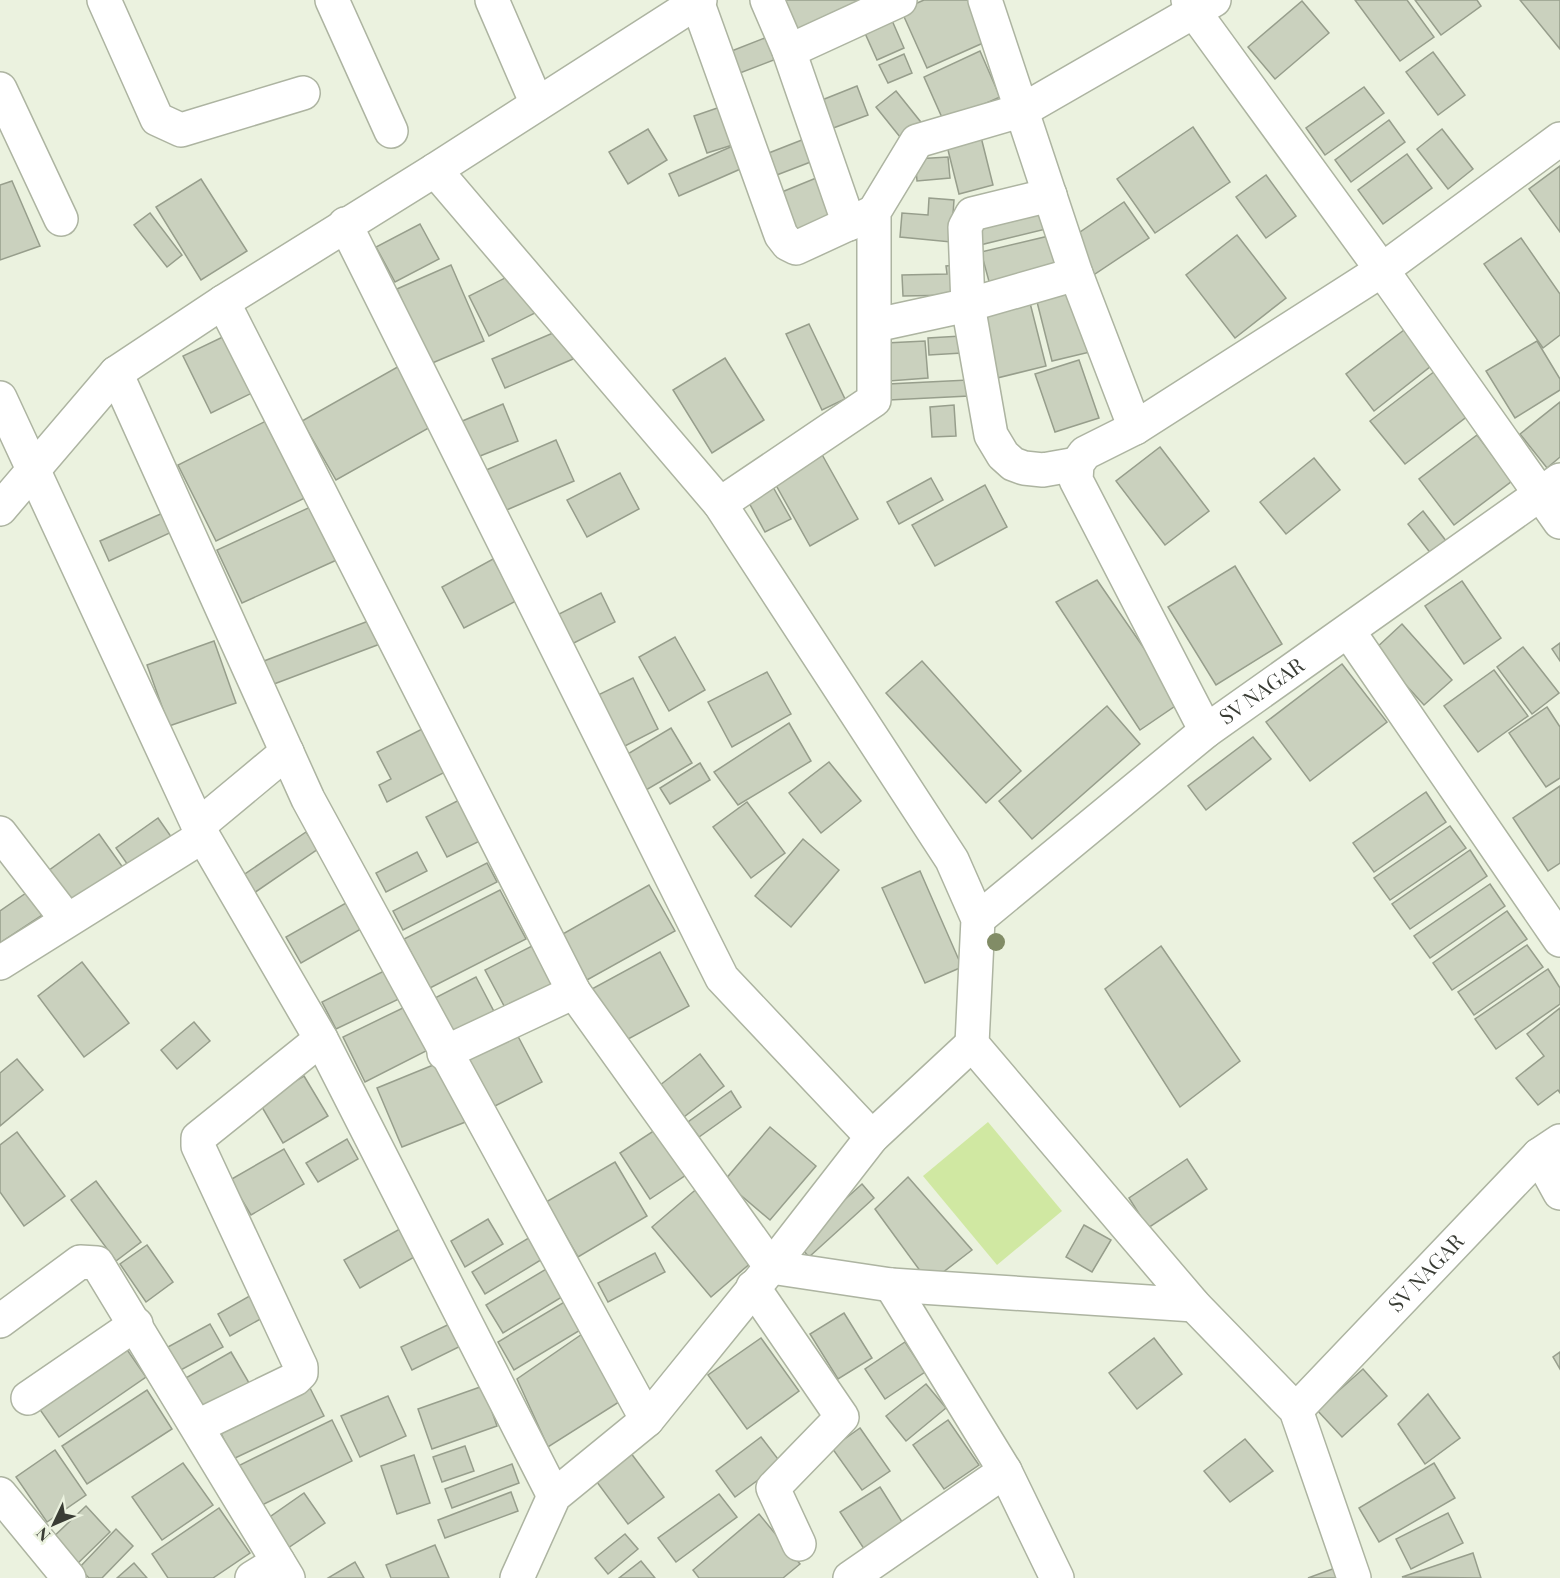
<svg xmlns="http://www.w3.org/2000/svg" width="1560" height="1578" viewBox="0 0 1560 1578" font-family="'Playfair Display',serif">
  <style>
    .green { fill: #d0e8a2 }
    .building { fill: #cad1be; stroke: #979e8c; stroke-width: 1.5 }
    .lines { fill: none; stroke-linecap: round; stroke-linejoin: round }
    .street-casing { stroke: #adb4a1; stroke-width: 36 }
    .secondary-casing { stroke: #adb4a1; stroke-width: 36 }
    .street { stroke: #fff; stroke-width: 33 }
    .secondary { stroke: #fff; stroke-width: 33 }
    .tree { fill: #818c66 }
    .labels { text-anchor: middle; stroke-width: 5; stroke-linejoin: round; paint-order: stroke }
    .street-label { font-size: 21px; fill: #393c34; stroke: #ebf2df }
  </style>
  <rect width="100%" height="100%" fill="#ebf2df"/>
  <path class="green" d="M988 1122 1062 1211 997 1265 923 1176Z"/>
  <g class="building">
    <path d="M773 0H895L794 45Z"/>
    <path d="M924 0H974L992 39 927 68 901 10Z"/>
    <path d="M1355 0H1407L1434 37 1400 61Z"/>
    <path d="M1415 0H1477L1481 6 1441 35Z"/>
    <path d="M1520 0H1560V49Z"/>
    <path d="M1302 1 1329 33 1275 79 1248 47Z"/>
    <path d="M887 9 904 48 877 60 860 22Z"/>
    <path d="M775 34 784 56 732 76 724 54Z"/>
    <path d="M980 51 1000 97 944 122 924 77Z"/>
    <path d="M1433 52 1465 95 1438 115 1406 72Z"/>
    <path d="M904 54 912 73 888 83 879 65Z"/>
    <path d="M857 86 868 115 828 130 817 102Z"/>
    <path d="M1364 87 1384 113 1325 155 1306 128Z"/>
    <path d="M896 91 924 126 904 142 876 107Z"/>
    <path d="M729 104 742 142 707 153 694 116Z"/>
    <path d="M1389 120 1405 142 1351 182 1335 160Z"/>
    <path d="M1193 127 1230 182 1155 233 1117 179Z"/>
    <path d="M648 129 667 160 628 184 609 152Z"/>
    <path d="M1442 129 1473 169 1448 189 1417 149Z"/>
    <path d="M980 133 993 185 959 194 946 142Z"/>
    <path d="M812 136 821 158 769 178 761 156Z"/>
    <path d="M735 145 745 167 679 196 669 174Z"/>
    <path d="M1407 154 1432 188 1383 224 1358 190Z"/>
    <path d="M948 157 950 178 917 181 915 159Z"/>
    <path d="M1560 166V232L1529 189Z"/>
    <path d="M1266 175 1296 216 1266 238 1236 197Z"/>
    <path d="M821 176 838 219 794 237 777 194Z"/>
    <path d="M201 179 247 251 201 280 156 207Z"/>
    <path d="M12 181 40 246 0 260V185Z"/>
    <path d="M929 198 954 200 951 242 900 237 902 213 928 215Z"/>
    <path d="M1124 202 1149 238 1092 276 1067 241Z"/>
    <path d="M1040 204 1046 229 980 245 974 220Z"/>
    <path d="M150 213 182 255 167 267 134 225Z"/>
    <path d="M420 224 439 259 395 282 376 247Z"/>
    <path d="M1053 235 1061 267 990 285 981 252Z"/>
    <path d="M1237 235 1286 298 1235 338 1186 275Z"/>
    <path d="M1521 238 1560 294V335L1543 348 1484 264Z"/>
    <path d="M451 265 484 341 430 364 397 289Z"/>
    <path d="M956 265 957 295 903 296 902 275 947 274 946 266Z"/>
    <path d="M517 272 537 312 489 336 469 296Z"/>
    <path d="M1073 284 1090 352 1052 361 1035 294Z"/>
    <path d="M1028 295 1046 366 989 380 971 309Z"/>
    <path d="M809 324 845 399 822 410 786 334Z"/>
    <path d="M560 330 573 359 505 388 492 359Z"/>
    <path d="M1404 330 1431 366 1374 411 1346 374Z"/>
    <path d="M231 333 258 390 211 413 183 356Z"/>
    <path d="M961 336 962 353 929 355 928 338Z"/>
    <path d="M925 341 928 378 889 381 886 343Z"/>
    <path d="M1537 341 1560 379V390L1515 418 1486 371Z"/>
    <path d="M725 358 764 420 712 453 673 390Z"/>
    <path d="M1079 360 1099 418 1055 432 1035 374Z"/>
    <path d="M401 365 434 425 336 480 302 421Z"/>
    <path d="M1435 371 1469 415 1405 464 1370 421Z"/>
    <path d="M968 380 969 396 889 400 888 384Z"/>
    <path d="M1560 402V457L1547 468 1520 434Z"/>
    <path d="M503 404 518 441 475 458 460 422Z"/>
    <path d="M954 405 956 436 932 437 930 407Z"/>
    <path d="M272 418 311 495 216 541 178 465Z"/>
    <path d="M1477 435 1512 481 1454 525 1419 479Z"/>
    <path d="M556 440 574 481 502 512 484 471Z"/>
    <path d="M1160 447 1209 511 1165 545 1116 481Z"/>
    <path d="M820 451 858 519 810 546 772 478Z"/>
    <path d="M1314 458 1340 490 1286 534 1260 502Z"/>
    <path d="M620 473 639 509 587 537 567 500Z"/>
    <path d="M931 478 943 500 899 524 887 502Z"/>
    <path d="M985 485 1007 527 935 566 912 525Z"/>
    <path d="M773 487 791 519 765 532 748 501Z"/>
    <path d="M317 504 341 558 242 603 217 550Z"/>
    <path d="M1423 511 1450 546 1435 559 1408 524Z"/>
    <path d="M165 512 174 531 109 561 100 541Z"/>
    <path d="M493 559 516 601 464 628 442 587Z"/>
    <path d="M1235 566 1282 644 1216 685 1168 607Z"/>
    <path d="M1097 580 1181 702 1140 730 1056 602Z"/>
    <path d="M1462 581 1501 638 1464 664 1425 606Z"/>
    <path d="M601 593 615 622 568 646 553 617Z"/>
    <path d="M371 620 380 644 274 684 264 661Z"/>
    <path d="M1402 624 1452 680 1424 705 1374 650Z"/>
    <path d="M675 637 705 690 669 711 639 657Z"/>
    <path d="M214 641 236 703 169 726 147 665Z"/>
    <path d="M1560 643V661L1552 649Z"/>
    <path d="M1523 647 1559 693 1532 714 1497 667Z"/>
    <path d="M922 661 1021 771 986 803 886 693Z"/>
    <path d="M1342 664 1387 722 1310 781 1266 722Z"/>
    <path d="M1494 670 1528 716 1478 752 1444 706Z"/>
    <path d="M767 672 791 714 732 747 708 702Z"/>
    <path d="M633 678 658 729 623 747 598 695Z"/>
    <path d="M1107 706 1140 744 1032 839 999 801Z"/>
    <path d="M1547 707 1560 727V778L1546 787 1509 733Z"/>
    <path d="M789 723 811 761 738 805 714 772Z"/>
    <path d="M426 727 449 770 387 802 379 785 391 779 377 752Z"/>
    <path d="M671 728 692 763 641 793 621 758Z"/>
    <path d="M1253 737 1271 759 1206 810 1188 786Z"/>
    <path d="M829 762 861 801 821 833 789 793Z"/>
    <path d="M700 763 710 780 670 804 660 788Z"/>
    <path d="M1560 786V863L1548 871 1513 818Z"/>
    <path d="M1426 792 1446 822 1374 872 1353 843Z"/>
    <path d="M465 797 486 838 447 857 426 817Z"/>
    <path d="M747 802 785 853 751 878 713 827Z"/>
    <path d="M158 818 172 838 130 868 116 848Z"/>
    <path d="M1450 826 1466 848 1390 900 1374 878Z"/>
    <path d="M306 832 318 849 254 893 242 876Z"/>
    <path d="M99 834 124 869 73 906 48 871Z"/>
    <path d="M803 839 839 870 791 927 755 896Z"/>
    <path d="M1470 850 1487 876 1410 929 1392 904Z"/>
    <path d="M417 852 427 871 386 892 376 873Z"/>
    <path d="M487 863 497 882 403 930 393 911Z"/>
    <path d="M920 871 962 967 925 983 882 888Z"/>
    <path d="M1490 884 1505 906 1430 958 1414 936Z"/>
    <path d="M649 885 675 931 587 980 561 935Z"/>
    <path d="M500 890 526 939 430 988 404 939Z"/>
    <path d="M29 891 44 914 0 943V911Z"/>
    <path d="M353 899 368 925 301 963 286 937Z"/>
    <path d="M1507 911 1527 939 1452 990 1433 963Z"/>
    <path d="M534 945 558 991 510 1017 485 970Z"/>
    <path d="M1527 945 1543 967 1474 1015 1458 992Z"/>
    <path d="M1161 946 1240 1061 1180 1107 1105 989Z"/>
    <path d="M660 952 689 1006 619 1044 590 990Z"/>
    <path d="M82 962 129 1023 84 1057 38 996Z"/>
    <path d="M388 969 401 998 336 1029 322 1002Z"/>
    <path d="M1548 969 1560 988V1004L1496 1049 1475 1019Z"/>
    <path d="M476 977 499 1021 452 1045 429 1001Z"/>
    <path d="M409 1005 430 1049 365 1082 343 1037Z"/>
    <path d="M1560 1008V1093L1558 1090 1538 1105 1516 1078 1544 1056 1527 1034Z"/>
    <path d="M194 1022 210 1041 177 1069 161 1050Z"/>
    <path d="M512 1025 542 1082 489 1109 459 1051Z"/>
    <path d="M700 1054 724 1086 680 1120 655 1089Z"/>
    <path d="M17 1059 43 1090 0 1126V1073Z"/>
    <path d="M443 1061 468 1121 402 1147 377 1088Z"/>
    <path d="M304 1076 328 1116 283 1143 259 1102Z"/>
    <path d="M731 1091 741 1107 699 1137 688 1122Z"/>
    <path d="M770 1127 816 1166 770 1220 724 1181Z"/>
    <path d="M655 1130 686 1175 650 1199 620 1153Z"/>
    <path d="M17 1132 65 1196 24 1226 0 1192V1145Z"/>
    <path d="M347 1139 358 1159 318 1182 306 1163Z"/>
    <path d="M284 1149 304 1184 251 1215 230 1180Z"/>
    <path d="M1187 1159 1207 1189 1148 1228 1129 1198Z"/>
    <path d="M615 1162 647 1216 578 1257 546 1202Z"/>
    <path d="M908 1177 972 1250 929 1283 875 1209Z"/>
    <path d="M96 1181 141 1242 116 1261 71 1200Z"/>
    <path d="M862 1184 874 1198 809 1257 797 1243Z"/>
    <path d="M700 1186 759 1256 711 1297 652 1227Z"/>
    <path d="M488 1219 503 1244 465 1267 451 1241Z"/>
    <path d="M407 1225 423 1252 360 1288 344 1260Z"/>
    <path d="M1084 1225 1111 1240 1092 1272 1066 1257Z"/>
    <path d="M537 1233 549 1255 485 1294 472 1272Z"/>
    <path d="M147 1245 173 1282 146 1302 120 1264Z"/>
    <path d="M655 1253 665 1272 608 1302 598 1283Z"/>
    <path d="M553 1265 570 1292 503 1333 486 1305Z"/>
    <path d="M260 1290 273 1312 230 1336 218 1314Z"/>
    <path d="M566 1301 582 1329 514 1370 498 1342Z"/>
    <path d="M844 1313 872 1358 838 1379 810 1334Z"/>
    <path d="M460 1319 471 1341 412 1370 401 1347Z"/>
    <path d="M210 1324 223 1347 179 1371 166 1348Z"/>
    <path d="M588 1330 630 1395 548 1447 517 1379Z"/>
    <path d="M761 1338 799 1391 747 1429 708 1375Z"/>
    <path d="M1154 1338 1182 1374 1137 1409 1109 1373Z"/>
    <path d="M121 1341 146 1377 59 1437 34 1401Z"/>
    <path d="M905 1342 925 1372 885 1399 865 1369Z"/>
    <path d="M231 1352 252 1388 205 1415 184 1379Z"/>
    <path d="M1560 1352V1369L1553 1357Z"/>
    <path d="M1363 1369 1387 1396 1342 1437 1317 1410Z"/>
    <path d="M926 1384 946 1408 906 1441 886 1416Z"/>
    <path d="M483 1386 497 1426 432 1449 418 1409Z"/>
    <path d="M310 1388 324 1416 233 1459 220 1431Z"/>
    <path d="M147 1390 172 1429 87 1484 62 1446Z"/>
    <path d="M1428 1394 1460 1438 1425 1464 1398 1424Z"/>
    <path d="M388 1396 406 1436 360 1457 341 1416Z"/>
    <path d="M332 1420 352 1461 256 1508 236 1467Z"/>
    <path d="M948 1420 979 1465 944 1489 913 1445Z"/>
    <path d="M860 1428 890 1471 862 1490 832 1448Z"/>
    <path d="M761 1437 781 1463 735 1497 716 1471Z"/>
    <path d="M1245 1439 1273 1471 1230 1502 1204 1471Z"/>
    <path d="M624 1444 664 1497 628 1524 588 1470Z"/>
    <path d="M465 1446 474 1471 442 1482 433 1457Z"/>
    <path d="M55 1450 86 1495 47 1522 16 1477Z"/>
    <path d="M414 1455 430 1503 397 1514 381 1466Z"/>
    <path d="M183 1463 213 1505 162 1540 132 1497Z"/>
    <path d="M1434 1463 1455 1498 1379 1542 1359 1508Z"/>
    <path d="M512 1464 519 1483 452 1508 445 1489Z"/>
    <path d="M880 1487 909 1533 870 1558 840 1512Z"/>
    <path d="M511 1492 518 1511 445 1538 438 1520Z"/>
    <path d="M304 1493 325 1523 285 1550 264 1521Z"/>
    <path d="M719 1494 737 1517 676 1562 658 1538Z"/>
    <path d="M86 1506 110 1532 74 1567 49 1541Z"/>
    <path d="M219 1508 250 1553 213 1578H168L152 1554Z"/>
    <path d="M1448 1513 1463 1543 1411 1569 1396 1539Z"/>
    <path d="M759 1514 800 1564 783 1578H699L693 1570Z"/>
    <path d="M116 1529 133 1546 102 1578H89L79 1568Z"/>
    <path d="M625 1534 638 1549 608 1574 595 1558Z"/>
    <path d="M435 1545 449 1578H391L386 1565Z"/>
    <path d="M1473 1553 1481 1578 1402 1577Z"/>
    <path d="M641 1561 655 1578H619Z"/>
    <path d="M355 1562 364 1578H328Z"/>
    <path d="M134 1563 147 1578H117Z"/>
    <path d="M1338 1567 1342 1578H1308Z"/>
  </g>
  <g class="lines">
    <g class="street-casing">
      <g id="street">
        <path d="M104 0 157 119 181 130 303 93"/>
        <path d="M332 0 391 131"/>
        <path d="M492 0 537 104"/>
        <path d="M767 0 789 51 849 224"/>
        <path d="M985 0 1076 274 1135 428"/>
        <path d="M1188 0 1195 13 1382 270 1560 522"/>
        <path d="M697 1 781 235 788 244 796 248 874 212"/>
        <path d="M789 51 900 0"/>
        <path d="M0 89 61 219"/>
        <path d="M435 170 720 504 952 860 978 919 972 1044 1194 1305 1296 1410 1354 1578"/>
        <path d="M1050 195 972 214 965 227 968 305 991 435 1003 455 1013 464 1024 468 1043 470 1077 464"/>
        <path d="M345 224 722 978 872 1137"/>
        <path d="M223 302 574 992 771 1267 891 1285 1194 1305"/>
        <path d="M876 325 968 305 1076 274"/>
        <path d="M116 373 308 799 647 1420"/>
        <path d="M0 398 203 836 321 1039 554 1496"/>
        <path d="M720 504 874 400V212L917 141 1023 110 1214 0"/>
        <path d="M1349 632 1560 940"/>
        <path d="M1206 731 1076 480 1077 464 1085 453 1135 428 1382 270 1560 139"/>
        <path d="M198 826 287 752"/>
        <path d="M0 833 67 920"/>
        <path id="s1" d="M978 919 1206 731 1560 480"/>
        <path d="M0 963 203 836"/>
        <path d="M444 1053 574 992"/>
        <path d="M1539 1155 1560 1193"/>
        <path d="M891 1285 1005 1471 1057 1578"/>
        <path d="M753 1287 842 1417 773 1488 799 1544"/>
        <path d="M0 1321 80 1262 97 1263 288 1578"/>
        <path d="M28 1398 136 1324"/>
        <path id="s2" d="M1296 1410 1539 1155 1560 1141"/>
        <path d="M198 1426 295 1379 301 1373V1367L198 1146V1138L321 1039"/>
        <path d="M0 1494 69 1578"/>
        <path d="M252 1578 278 1562"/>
        <path d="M517 1578 554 1496 647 1420 771 1267 872 1137 972 1044"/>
        <path d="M850 1578 1005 1471"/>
      </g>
    </g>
    <g class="secondary-casing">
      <path id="secondary" d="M0 509 116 373 223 302 435 170 700 0"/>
    </g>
    <use href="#street" class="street"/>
    <use href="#secondary" class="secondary"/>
  </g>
  <circle class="tree" cx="996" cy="942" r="9"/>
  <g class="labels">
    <g class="street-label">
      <text dy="7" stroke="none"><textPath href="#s1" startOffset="364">SV NAGAR</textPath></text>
      <text dy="7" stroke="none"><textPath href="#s2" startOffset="189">SV NAGAR</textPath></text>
    </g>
  </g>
  <g transform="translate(54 1524) rotate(226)" stroke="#ebf2df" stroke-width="4.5" paint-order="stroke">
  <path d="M0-4.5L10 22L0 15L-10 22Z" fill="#393c34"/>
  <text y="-9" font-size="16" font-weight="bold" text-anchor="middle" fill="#393c34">N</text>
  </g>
</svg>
